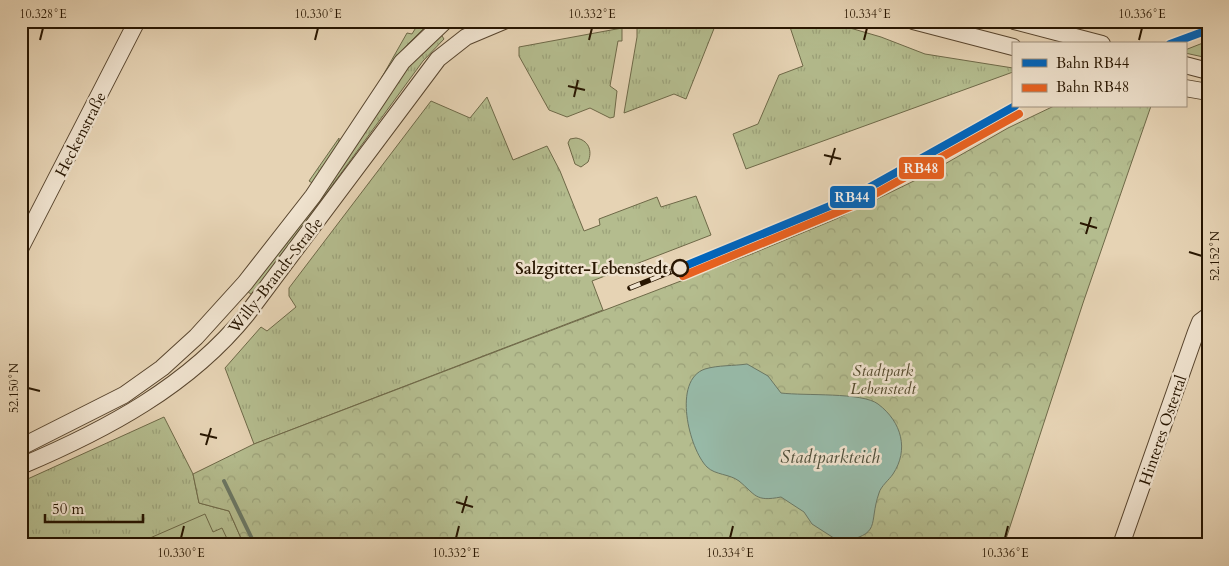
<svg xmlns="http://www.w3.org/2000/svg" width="1229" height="566" viewBox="0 0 1229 566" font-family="Cardo,serif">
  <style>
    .grass { fill: url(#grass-tufts); stroke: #6e6948 }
    .park { fill: url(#park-crowns); stroke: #6e6948 }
    .garden { fill: #b4bc8e; stroke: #6e6948 }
    .water { fill: #97b9a7; stroke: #6b7865 }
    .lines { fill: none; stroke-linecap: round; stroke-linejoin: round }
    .stream { stroke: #6b7865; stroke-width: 4 }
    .minor-casing { stroke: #58452e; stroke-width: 18 }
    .minor { stroke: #efe2ce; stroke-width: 16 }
    .rail-casing { stroke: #281601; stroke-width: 5.5 }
    .rail { stroke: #efe2ce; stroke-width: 4; stroke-dasharray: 11; stroke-linecap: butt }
    .rail-1-casing { stroke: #efe2ce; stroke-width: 11 }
    .rail-2-casing { stroke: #efe2ce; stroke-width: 11 }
    .rail-1 { stroke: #0065bd; stroke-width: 8 }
    .rail-2 { stroke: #e86120; stroke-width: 8 }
    .ticks { fill: none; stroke: #281601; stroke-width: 2 }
    .stop-dot { fill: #efe2ce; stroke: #281601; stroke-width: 2.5 }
    .labels { text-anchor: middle; stroke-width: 5; stroke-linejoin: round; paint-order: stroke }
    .street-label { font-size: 16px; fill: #281601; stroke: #efe2ce }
    .stop-label { font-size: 16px; font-weight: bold; fill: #281601; stroke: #efe2ce; text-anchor: end }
    .park-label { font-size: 16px; font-style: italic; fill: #52482b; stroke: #efe2ce }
    .water-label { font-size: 18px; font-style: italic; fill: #4f4f3b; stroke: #efe2ce }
    .line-badge { stroke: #efe2ce; stroke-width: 2 }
    .badge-label { font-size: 14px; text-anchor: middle; font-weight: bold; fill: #fff }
    .neatline { fill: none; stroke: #281601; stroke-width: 2 }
    .ticks-label { font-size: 12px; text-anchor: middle; fill: #281601 }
  </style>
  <defs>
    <pattern id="grass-tufts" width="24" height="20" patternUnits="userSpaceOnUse" patternTransform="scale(1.25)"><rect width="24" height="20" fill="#b4bc8e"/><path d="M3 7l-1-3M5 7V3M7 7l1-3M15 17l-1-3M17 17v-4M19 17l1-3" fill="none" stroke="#9ba179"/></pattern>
    <pattern id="park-crowns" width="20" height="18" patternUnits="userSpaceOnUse" patternTransform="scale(1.25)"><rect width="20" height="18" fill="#b4bc8e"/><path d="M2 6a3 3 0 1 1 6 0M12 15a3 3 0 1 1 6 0" fill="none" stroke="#9ba179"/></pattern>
  </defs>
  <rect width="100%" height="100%" fill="#e6d3b4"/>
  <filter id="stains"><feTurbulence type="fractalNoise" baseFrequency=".004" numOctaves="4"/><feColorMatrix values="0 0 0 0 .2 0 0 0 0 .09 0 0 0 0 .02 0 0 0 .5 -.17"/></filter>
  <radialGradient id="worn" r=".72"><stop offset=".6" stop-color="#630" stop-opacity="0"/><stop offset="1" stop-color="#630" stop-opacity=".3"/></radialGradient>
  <g class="grass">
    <path d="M420 21H431L407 45 382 77 407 33 412 34Z"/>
    <path d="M665 21H717L686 99 674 94 624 113 637 37V26Z"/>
    <path d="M788 21H826L881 37 925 54 1013 68V72L746 169 733 134 758 124 779 75 803 66Z"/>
    <path d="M622 28V41H618L610 86 617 91 614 117 610 118 590 108 567 117 549 110 519 56V47Z"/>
    <path d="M440 33 444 39 423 61 252 295 247 291 329 186 398 78Z"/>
    <path d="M1208 41V58L1185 53V50Z"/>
    <path d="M487 97 513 160 547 146 560 171 584 231 600 225 599 219 657 197 661 207 696 196 711 235 592 281 603 310 254 444 225 368 261 327 267 331 296 307 289 296V288L431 101 470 118Z"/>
    <path d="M339 138V149L314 184 309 181Z"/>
    <path d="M576 138C588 140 593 150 588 162L581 167 575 164 568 143 570 139Z"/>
    <path d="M164 417 193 474 199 503 229 511 244 545H21V482Z"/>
  </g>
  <path class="park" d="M1054 106H1151L1083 303 1004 545H244L229 511 199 503 193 474 254 444 749 255 836 219 922 177 1008 128Z"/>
  <path class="garden" d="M205 514 213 532 222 528 230 545H134Z"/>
  <path class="water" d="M747 364 768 376 781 393C805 396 862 392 878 404 902 422 909 450 893 474 889 480 881 486 879 493 868 525 883 534 840 542L812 524 804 512 781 497C755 502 756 495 739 481 730 474 715 475 707 467 689 449 672 380 705 369 718 365 734 366 747 364Z"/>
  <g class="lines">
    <path class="stream" d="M224 481 255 545"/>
    <g class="minor-casing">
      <g id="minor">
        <path d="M913 21 1013 47"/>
        <path d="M1014 21 1102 44"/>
        <path d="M1185 65 1208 71"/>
        <path d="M1185 88 1208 92"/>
        <path d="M21 247 137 21"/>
        <path d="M21 447 124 395 162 368 196 337 245 283 313 196 402 62 445 21"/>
        <path d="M21 466C106 430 189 386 247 314L438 59 466 37 504 21"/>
        <path d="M1121 545 1196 332 1200 322 1208 316"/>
      </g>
    </g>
    <use href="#minor" class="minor"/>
    <g class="rail-casing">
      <path id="rail" d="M630 288 680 268"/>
    </g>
    <use href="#rail" class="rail"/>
    <g class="rail-1-casing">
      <g id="rail-1">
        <path d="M1170 44 1208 30"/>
        <path d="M680 268 854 196 1015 106"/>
      </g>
    </g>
    <g class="rail-2-casing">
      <path id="rail-2" d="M683 276 857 204 1019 114"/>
    </g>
    <use href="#rail-1" class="rail-1"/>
    <use href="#rail-2" class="rail-2"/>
  </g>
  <path class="ticks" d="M40 40 43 28M315 40 318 28M589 40 592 28M864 40 867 28M1139 40 1142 28M568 86 585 90M574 97 578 80M824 155 841 159M830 165 835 148M1080 223 1097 228M1086 234 1091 217M1189 252 1202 256M28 388 40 391M200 434 217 438M206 445 211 428M456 502 473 507M462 513 467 496M181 538 184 526M456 538 459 526M730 538 733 526M1005 538 1008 526"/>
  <circle class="stop-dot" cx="680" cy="268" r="8"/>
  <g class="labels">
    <g class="street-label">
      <text transform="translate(80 134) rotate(-63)" y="6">Heckenstraße</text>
      <text transform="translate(275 275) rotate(-52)" y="6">Willy-Brandt-Straße</text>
      <text transform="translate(1162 430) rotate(-71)" y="6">Hinteres Ostertal</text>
    </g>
    <g class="stop-label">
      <text x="668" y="274">Salzgitter-Lebenstedt</text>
    </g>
    <g class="park-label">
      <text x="883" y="376">Stadtpark<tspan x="883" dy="18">Lebenstedt</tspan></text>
    </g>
    <g class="water-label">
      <text x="830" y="463">Stadtparkteich</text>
    </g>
  </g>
  <g class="line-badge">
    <rect x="898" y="156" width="47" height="24" rx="5" fill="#e86120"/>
    <rect x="829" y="185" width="47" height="24" rx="5" fill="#0065bd"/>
  </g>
  <g class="badge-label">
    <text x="921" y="173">RB48</text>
    <text x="852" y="202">RB44</text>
  </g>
  <rect width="1229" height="566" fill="none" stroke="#e6d3b4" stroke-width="55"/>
  <rect x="1012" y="42" width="175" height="65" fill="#efe2ce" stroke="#9f907c"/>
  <rect x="1022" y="59" width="25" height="8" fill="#0065bd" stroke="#9f907c"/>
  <text x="1056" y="68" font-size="15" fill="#281601">Bahn RB44</text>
  <rect x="1022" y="84" width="25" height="8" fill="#e86120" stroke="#9f907c"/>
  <text x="1056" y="92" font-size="15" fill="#281601">Bahn RB48</text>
  <path d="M45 514v8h98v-8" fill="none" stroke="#281601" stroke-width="2.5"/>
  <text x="52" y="514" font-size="15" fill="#281601" stroke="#efe2ce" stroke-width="4" paint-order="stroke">50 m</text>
  <rect x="28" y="28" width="1174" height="510" class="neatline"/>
  <g class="ticks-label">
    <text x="43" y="18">10.328°E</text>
    <text x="318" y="18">10.330°E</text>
    <text x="592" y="18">10.332°E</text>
    <text x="867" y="18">10.334°E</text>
    <text x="1142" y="18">10.336°E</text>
    <text transform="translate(1215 256) rotate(-90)" y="4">52.152°N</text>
    <text transform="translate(14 388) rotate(-90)" y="4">52.150°N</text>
    <text x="181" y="557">10.330°E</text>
    <text x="456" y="557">10.332°E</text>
    <text x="730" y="557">10.334°E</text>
    <text x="1005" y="557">10.336°E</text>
  </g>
  <rect width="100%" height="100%" filter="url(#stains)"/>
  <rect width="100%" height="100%" fill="url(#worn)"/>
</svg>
